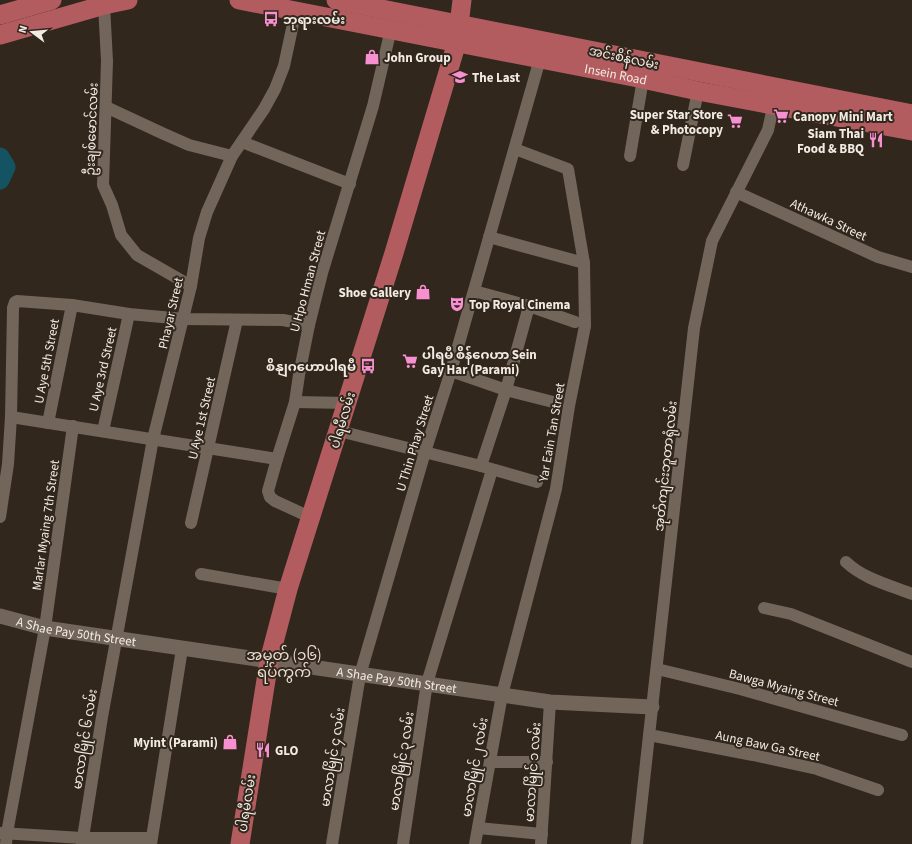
<svg xmlns="http://www.w3.org/2000/svg" width="912" height="844" viewBox="0 0 912 844" font-family="'Source Sans 3','Noto Sans Myanmar',sans-serif">
  <style>
    .lines { fill: none; stroke-linecap: round; stroke-linejoin: round }
    .river { stroke: #135362; stroke-width: 19 }
    .minor { stroke: #72665a; stroke-width: 12 }
    .tertiary { stroke: #72665a; stroke-width: 15 }
    .primary { stroke: #b35c5f; stroke-width: 19 }
    .labels { text-anchor: middle; stroke-width: 4; stroke-linejoin: round; paint-order: stroke }
    .poi-label { font-size: 13px; font-weight: bold; fill: #f2ebe4; stroke: #32271d; text-anchor: start }
    .street-label { font-size: 13px; fill: #f2ebe4; stroke: #32271d }
    .quarter-label { font-size: 15px; fill: #ecdfd1; stroke: #32271d }
  </style>
  <rect width="100%" height="100%" fill="#32271d"/>
  <g class="lines">
    <path class="river" d="M0 157 6 167 0 180"/>
    <g class="minor">
      <path d="M104 5 107 61 103 185 112 205 121 235 137 255 191 286"/>
      <path d="M106 107 164 134 189 145 232 156"/>
      <path d="M242 142 350 184"/>
      <path d="M630 156 643 79"/>
      <path d="M683 165 698 91"/>
      <path d="M736 192 878 257 912 267"/>
      <path d="M489 237 584 263"/>
      <path d="M474 291 529 306 575 322"/>
      <path d="M451 371 506 390 557 403"/>
      <path d="M295 402 347 403"/>
      <path d="M11 417 277 459"/>
      <path d="M48 423 72 305"/>
      <path d="M103 431 129 314"/>
      <path d="M339 431 481 466 537 482"/>
      <path d="M481 466 506 390 529 306"/>
      <path d="M0 517 8 464 11 417 13 308 15 302 17 301 72 305 129 314 184 319 283 320 309 325"/>
      <path d="M312 518 275 501 270 497 268 491 277 459 295 402 299 375 309 325 322 273 373 106 391 29"/>
      <path d="M191 523 237 320"/>
      <path d="M846 562C864 579 889 585 912 594"/>
      <path d="M201 574 288 589"/>
      <path d="M764 608 791 614 912 662"/>
      <path d="M657 669 740 689 902 735"/>
      <path d="M649 735 753 755 817 769 878 790"/>
      <path d="M490 762H547"/>
      <path d="M478 828 542 834"/>
      <path d="M1 833 82 838H151"/>
      <path d="M6 844 7 833 45 628 73 426"/>
      <path d="M82 844 102 717 153 439 191 286 199 238 207 212 232 156 264 109 275 89 284 66 296 10"/>
      <path d="M151 844 182 649"/>
      <path d="M332 844 360 675 425 452 451 371 540 59"/>
      <path d="M403 844 427 683 492 470"/>
      <path d="M475 844 502 695 556 489 569 406 585 326 584 263 568 169 515 149"/>
      <path d="M541 844 550 702"/>
      <path d="M637 844 694 328 712 241 768 130 775 98"/>
    </g>
    <path class="tertiary" id="s1" d="M0 616 45 628 550 702 652 707"/>
    <g class="primary">
      <path id="s2" d="M239 0 633 77 698 91 912 131"/>
      <path d="M336 0 912 114"/>
      <path d="M0 15 52 0"/>
      <path d="M0 35 104 5 128 0"/>
      <path d="M240 844 269 661 288 589 394 253 457 42 462 0"/>
    </g>
  </g>
  <defs>
    <g id="bus-bare" transform="scale(1.2)"><path d="M-5-6H5V4H4V6H2V4H-2V6H-4V4H-5ZM-3.5-4V0h7V-4ZM-3.5 1.2v1.5H-2V1.2ZM2 1.2v1.5H3.5V1.2Z" fill="#f690d0" stroke="#32271d" stroke-width="2.5" paint-order="stroke"/></g>
    <g id="shop-bare" transform="scale(1.2)"><path d="M-5-2.5h2.3a2.7 3.5 0 0 1 5.4 0H5L5.5 6h-11ZM-1.5-2.5h3a1.5 2.3 0 0 0-3 0Z" fill="#f690d0" stroke="#32271d" stroke-width="2.5" paint-order="stroke"/></g>
    <g id="university-bare" transform="scale(1.2)"><path d="M0-5L7-2L0 1L-7-2ZM-4 1L0 2.5L4 1V4Q0 6-4 4Z" fill="#f690d0" stroke="#32271d" stroke-width="2.5" paint-order="stroke"/></g>
    <g id="supermarket-bare" transform="scale(1.2)"><path d="M-6-5.5h2.5l.6 2H6L4.5 2H-2.5L-4.4-4H-6ZM-1.5 3.2a1.3 1.3 0 1 0 .1 0ZM3 3.2a1.3 1.3 0 1 0 .1 0Z" fill="#f690d0" stroke="#32271d" stroke-width="2.5" paint-order="stroke"/></g>
    <g id="restaurant-bare" transform="scale(1.2)"><path d="M-5-6h1v4h1v-4h1v4h1v-4h1v5L-1.5 .5V6h-2V.5L-5-1ZM5-6V6H3V1.5H1.5Q1.5-4 5-6Z" fill="#f690d0" stroke="#32271d" stroke-width="2.5" paint-order="stroke"/></g>
    <g id="theatre-bare" transform="scale(1.2)"><path d="M-5-5.5Q0-4 5-5.5V0Q5 5 0 6Q-5 5-5 0ZM-3.3-2.5H-1v1.5H-3.3ZM1-2.5H3.3v1.5H1ZM-2.8 1Q0 5.5 2.8 1Z" fill="#f690d0" stroke="#32271d" stroke-width="2.5" paint-order="stroke"/></g>
  </defs>
  <g fill-rule="evenodd">
    <use href="#bus-bare" x="271" y="19"/>
    <use href="#shop-bare" x="372" y="57"/>
    <use href="#university-bare" x="460" y="77"/>
    <use href="#supermarket-bare" x="781" y="116"/>
    <use href="#supermarket-bare" x="735" y="121"/>
    <use href="#restaurant-bare" x="876" y="140"/>
    <use href="#shop-bare" x="423" y="292"/>
    <use href="#theatre-bare" x="457" y="304"/>
    <use href="#supermarket-bare" x="410" y="361"/>
    <use href="#bus-bare" x="368" y="366"/>
    <use href="#shop-bare" x="230" y="742"/>
    <use href="#restaurant-bare" x="263" y="750"/>
  </g>
  <g class="labels">
    <g class="poi-label">
      <text x="283" y="24">ဘုရားလမ်း</text>
      <text x="384" y="62">John Group</text>
      <text x="472" y="82">The Last</text>
      <text x="723" y="119" text-anchor="end">Super Star Store<tspan x="723" dy="15">&amp; Photocopy</tspan></text>
      <text x="793" y="121">Canopy Mini Mart</text>
      <text x="864" y="138" text-anchor="end">Siam Thai<tspan x="864" dy="15">Food &amp; BBQ</tspan></text>
      <text x="411" y="297" text-anchor="end">Shoe Gallery</text>
      <text x="469" y="309">Top Royal Cinema</text>
      <text x="422" y="359">ပါရမီ စိန်ဂေဟာ Sein<tspan x="422" dy="15">Gay Har (Parami)</tspan></text>
      <text x="356" y="371" text-anchor="end">စိနျဂဟောပါရမီ</text>
      <text x="218" y="747" text-anchor="end">Myint (Parami)</text>
      <text x="275" y="755">GLO</text>
    </g>
    <g class="street-label">
      <text transform="translate(624 57) rotate(12)" y="5">အင်းစိန်လမ်း</text>
      <text dy="5" stroke="none"><textPath href="#s2" startOffset="384">Insein Road</textPath></text>
      <text transform="translate(91 129) rotate(-88)" y="5">ဦးချစ်မောင်လမ်း</text>
      <text transform="translate(829 219) rotate(25)" y="5">Athawka Street</text>
      <text transform="translate(307 281) rotate(-75)" y="5">U Hpo Hman Street</text>
      <text transform="translate(170 313) rotate(-77)" y="5">Phayar Street</text>
      <text transform="translate(46 361) rotate(-79)" y="5">U Aye 5th Street</text>
      <text transform="translate(102 369) rotate(-77)" y="5">U Aye 3rd Street</text>
      <text transform="translate(201 418) rotate(-77)" y="5">U Aye 1st Street</text>
      <text transform="translate(342 420) rotate(-73)" y="5">ပါရမီလမ်း</text>
      <text transform="translate(551 432) rotate(-80)" y="5">Yar Eain Tan Street</text>
      <text transform="translate(414 443) rotate(-73)" y="5">U Thin Phay Street</text>
      <text transform="translate(665 466) rotate(-84)" y="5">အုတ်ကျင်းဘူတာရုံလမ်း</text>
      <text transform="translate(45 525) rotate(-82)" y="5">Marlar Myaing 7th Street</text>
      <text dy="5" stroke="none"><textPath href="#s1" startOffset="78">A Shae Pay 50th Street</textPath></text>
      <text dy="5" stroke="none"><textPath href="#s1" startOffset="402">A Shae Pay 50th Street</textPath></text>
      <text transform="translate(784 687) rotate(15)" y="5">Bawga Myaing Street</text>
      <text transform="translate(84 739) rotate(-81)" y="5">မာလာမြိုင် ၆ လမ်း</text>
      <text transform="translate(768 745) rotate(12)" y="5">Aung Baw Ga Street</text>
      <text transform="translate(332 757) rotate(-81)" y="5">မာလာမြိုင် ၄ လမ်း</text>
      <text transform="translate(401 761) rotate(-81)" y="5">မာလာမြိုင် ၃ လမ်း</text>
      <text transform="translate(474 767) rotate(-80)" y="5">မာလာမြိုင် ၂ လမ်း</text>
      <text transform="translate(532 772) rotate(-86)" y="5">မာလာမြိုင် ၁ လမ်း</text>
      <text transform="translate(246 803) rotate(-81)" y="5">ပါရမီလမ်း</text>
    </g>
    <g class="quarter-label">
      <text x="284" y="660">အမှတ် (၁၆)<tspan x="284" dy="17">ရပ်ကွက်</tspan></text>
    </g>
  </g>
  <g transform="translate(32 32) rotate(286)" stroke="#32271d" stroke-width="3" paint-order="stroke">
  <path d="M0-3L7 15L0 10L-7 15Z" fill="#f2ebe4"/>
  <text y="-6" font-size="11" font-weight="bold" text-anchor="middle" fill="#f2ebe4">N</text>
  </g>
</svg>
